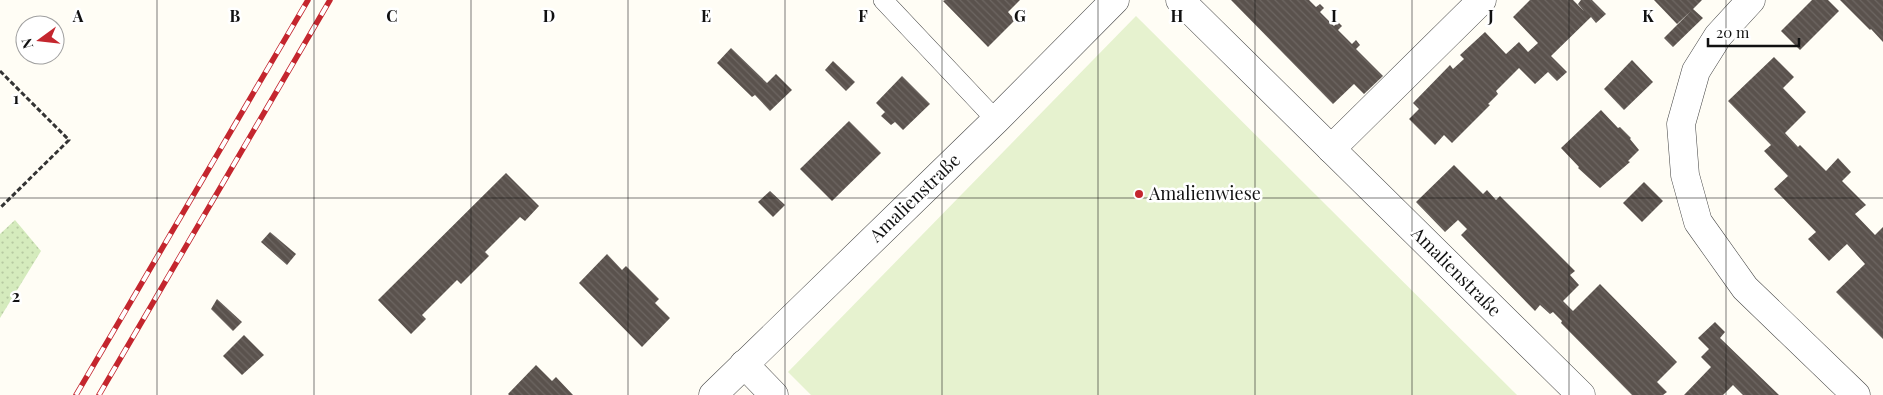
<svg xmlns="http://www.w3.org/2000/svg" width="1883" height="395" viewBox="0 0 1883 395" font-family="'Playfair Display',serif">
  <style>
    .park { fill: url(#park-dots) }
    .pitch { fill: #e6f2cf }
    .building { fill: url(#building-back-hatch) }
    .lines { fill: none; stroke-linecap: round; stroke-linejoin: round }
    .service-casing { stroke: #444; stroke-width: 20 }
    .minor-casing { stroke: #444; stroke-width: 29 }
    .path { stroke: #333; stroke-width: 3; stroke-dasharray: 5 2.5; stroke-linecap: butt }
    .service { stroke: #fff; stroke-width: 19 }
    .minor { stroke: #fff; stroke-width: 28 }
    .rail-casing { stroke: #c4262e; stroke-width: 5.5 }
    .rail { stroke: #fff; stroke-width: 4; stroke-dasharray: 11; stroke-linecap: butt }
    .grid { fill: none; stroke: #111; stroke-width: 1; stroke-opacity: 0.55 }
    .poi-dot { fill: #c4262e; stroke: #fff; stroke-width: 2 }
    .labels { text-anchor: middle; stroke-width: 5; stroke-linejoin: round; paint-order: stroke }
    .poi-label { font-size: 18px; fill: #111; stroke: #fff; text-anchor: start }
    .street-label { font-size: 18px; fill: #111; stroke: #fff }
    .grid-label { font-size: 16px; text-anchor: middle; font-weight: bold; fill: #111; stroke: #fff; stroke-width: 5; stroke-linejoin: round; paint-order: stroke }
  </style>
  <defs>
    <pattern id="park-dots" width="8" height="8" patternUnits="userSpaceOnUse" patternTransform="scale(1.25)"><rect width="8" height="8" fill="#d5ebbd"/><path d="M2 2h.1M6 6h.1" fill="none" stroke="#b6c8a1" stroke-width="1.8" stroke-linecap="round"/></pattern>
    <pattern id="building-back-hatch" width="6" height="6" patternUnits="userSpaceOnUse" patternTransform="scale(1.25)"><rect width="6" height="6" fill="#5a524d"/><path d="M-1 5l2 2M0 0l6 6M5-1l2 2" fill="none" stroke="#6d6662"/></pattern>
  </defs>
  <rect width="100%" height="100%" fill="#fffdf5"/>
  <path class="park" d="M15 220 41 251 0 318V234Z"/>
  <path class="pitch" d="M1136 16 1517 395H811L788 372Z"/>
  <g class="building">
    <path d="M945 0H1020L1008 12 1015 20 988 47 943 1Z"/>
    <path d="M1231 0H1309L1316 7 1320 4 1324 8 1320 12 1334 26 1338 22 1342 26 1338 30 1352 44 1356 40 1360 45 1356 49 1383 76 1364 94 1354 84 1333 104Z"/>
    <path d="M1530 0H1573L1584 11 1578 4 1581 0H1592L1606 14 1596 23 1591 17 1551 56 1567 72 1557 81 1548 72 1535 84 1519 68 1496 91 1498 94 1488 104 1490 105 1452 143 1444 135 1435 145 1409 119 1419 109 1413 103 1450 65 1453 69 1464 59 1460 55 1485 32 1506 54 1519 42 1528 52 1538 43 1513 17Z"/>
    <path d="M1654 0H1702L1693 9 1703 18 1673 47 1664 38 1691 11 1677 24Z"/>
    <path d="M1812 0H1828L1839 11 1800 50 1781 31Z"/>
    <path d="M1840 0H1883V42L1871 29 1870 30Z"/>
    <path d="M731 48 767 83 776 74 792 90 770 111 755 95 752 97 717 63Z"/>
    <path d="M1774 57 1794 77 1783 88 1806 112 1785 133 1798 147 1800 145 1826 171 1838 158 1851 172 1842 181 1866 205 1855 214 1875 235 1883 227V339L1836 292 1865 264 1847 244 1829 261 1808 239 1816 232 1774 189 1788 176 1764 151 1771 145 1728 101Z"/>
    <path d="M1632 60 1653 82 1624 110 1604 89Z"/>
    <path d="M833 61 855 82 846 91 825 70Z"/>
    <path d="M902 76 930 104 903 130 895 122 891 125 881 116 885 112 876 103Z"/>
    <path d="M1601 110 1618 128 1620 127 1631 138 1630 139 1639 150 1628 161 1630 162 1600 188 1578 168 1579 167 1561 148Z"/>
    <path d="M849 121 881 153 832 201 800 169Z"/>
    <path d="M1454 165 1483 194 1487 190 1496 200 1500 196 1575 271 1570 275 1579 285 1563 301 1573 311 1600 284 1677 362 1657 382 1667 392 1663 395H1632L1561 323 1562 321 1553 312 1550 314 1540 305 1535 311 1461 235 1467 229 1458 220 1445 232 1416 202Z"/>
    <path d="M506 173 539 206 525 221 520 217 485 252 489 256 461 284 457 280 422 315 426 319 411 334 378 300Z"/>
    <path d="M1644 182 1663 201 1642 222 1623 203Z"/>
    <path d="M770 191 785 205 773 217 758 202Z"/>
    <path d="M270 232 296 254 287 265 261 242Z"/>
    <path d="M607 254 622 270 626 266 659 299 655 303 670 318 642 347 579 283Z"/>
    <path d="M217 299 242 322 233 331 211 309Z"/>
    <path d="M1715 322 1725 332 1720 338 1779 395H1743L1733 385 1723 395H1684L1711 367 1701 357 1709 349 1698 338Z"/>
    <path d="M244 335 264 355 242 375 223 356Z"/>
    <path d="M536 365 552 381 556 377 573 395H509L508 394Z"/>
  </g>
  <g class="lines">
    <g class="service-casing">
      <path id="service" d="M883 0 996 120"/>
    </g>
    <g class="minor-casing">
      <g id="minor">
        <path d="M1180 0 1581 395"/>
        <path d="M1751 0 1718 36 1696 71 1681 124 1685 175 1698 222 1745 288 1856 395"/>
        <path d="M1331 149 1482 0"/>
        <path d="M744 364 774 395"/>
        <path d="M713 395 996 120 1115 0"/>
      </g>
    </g>
    <path class="path" d="M0 71 69 140 0 208"/>
    <use href="#service" class="service"/>
    <use href="#minor" class="minor"/>
    <g class="rail-casing">
      <g id="rail">
        <path d="M76 395 308 0"/>
        <path d="M99 395 330 0"/>
      </g>
    </g>
    <use href="#rail" class="rail"/>
  </g>
  <path class="grid" d="M157 0V395M314 0V395M471 0V395M628 0V395M785 0V395M942 0V395M1098 0V395M1255 0V395M1412 0V395M1569 0V395M1726 0V395M0 198H1883"/>
  <circle class="poi-dot" cx="1139" cy="194" r="5"/>
  <g class="labels">
    <g class="poi-label">
      <text x="1149" y="200">Amalienwiese</text>
    </g>
    <g class="street-label">
      <text transform="translate(915 198) rotate(-44)" y="6">Amalienstraße</text>
      <text transform="translate(1456 272) rotate(45)" y="6">Amalienstraße</text>
    </g>
  </g>
  <g class="grid-label">
    <text x="78" y="22">A</text>
    <text x="235" y="22">B</text>
    <text x="392" y="22">C</text>
    <text x="549" y="22">D</text>
    <text x="706" y="22">E</text>
    <text x="863" y="22">F</text>
    <text x="1020" y="22">G</text>
    <text x="1177" y="22">H</text>
    <text x="1334" y="22">I</text>
    <text x="1491" y="22">J</text>
    <text x="1648" y="22">K</text>
    <text x="16" y="104">1</text>
    <text x="16" y="302">2</text>
  </g>
  <g transform="translate(40 40) rotate(255)"><circle r="24" fill="#ffffff" stroke="#a0a0a0"/>
  <path d="M0-4L9 19L0 12L-9 19Z" fill="#c4262e"/>
  <text y="-8" font-size="14" font-weight="bold" text-anchor="middle" fill="#111111">N</text>
  </g>
  <path d="M1708 38v8h91v-8" fill="none" stroke="#111111" stroke-width="2.5"/>
  <text x="1716" y="38" font-size="15" fill="#111111" stroke="#ffffff" stroke-width="4" paint-order="stroke">20 m</text>
</svg>
